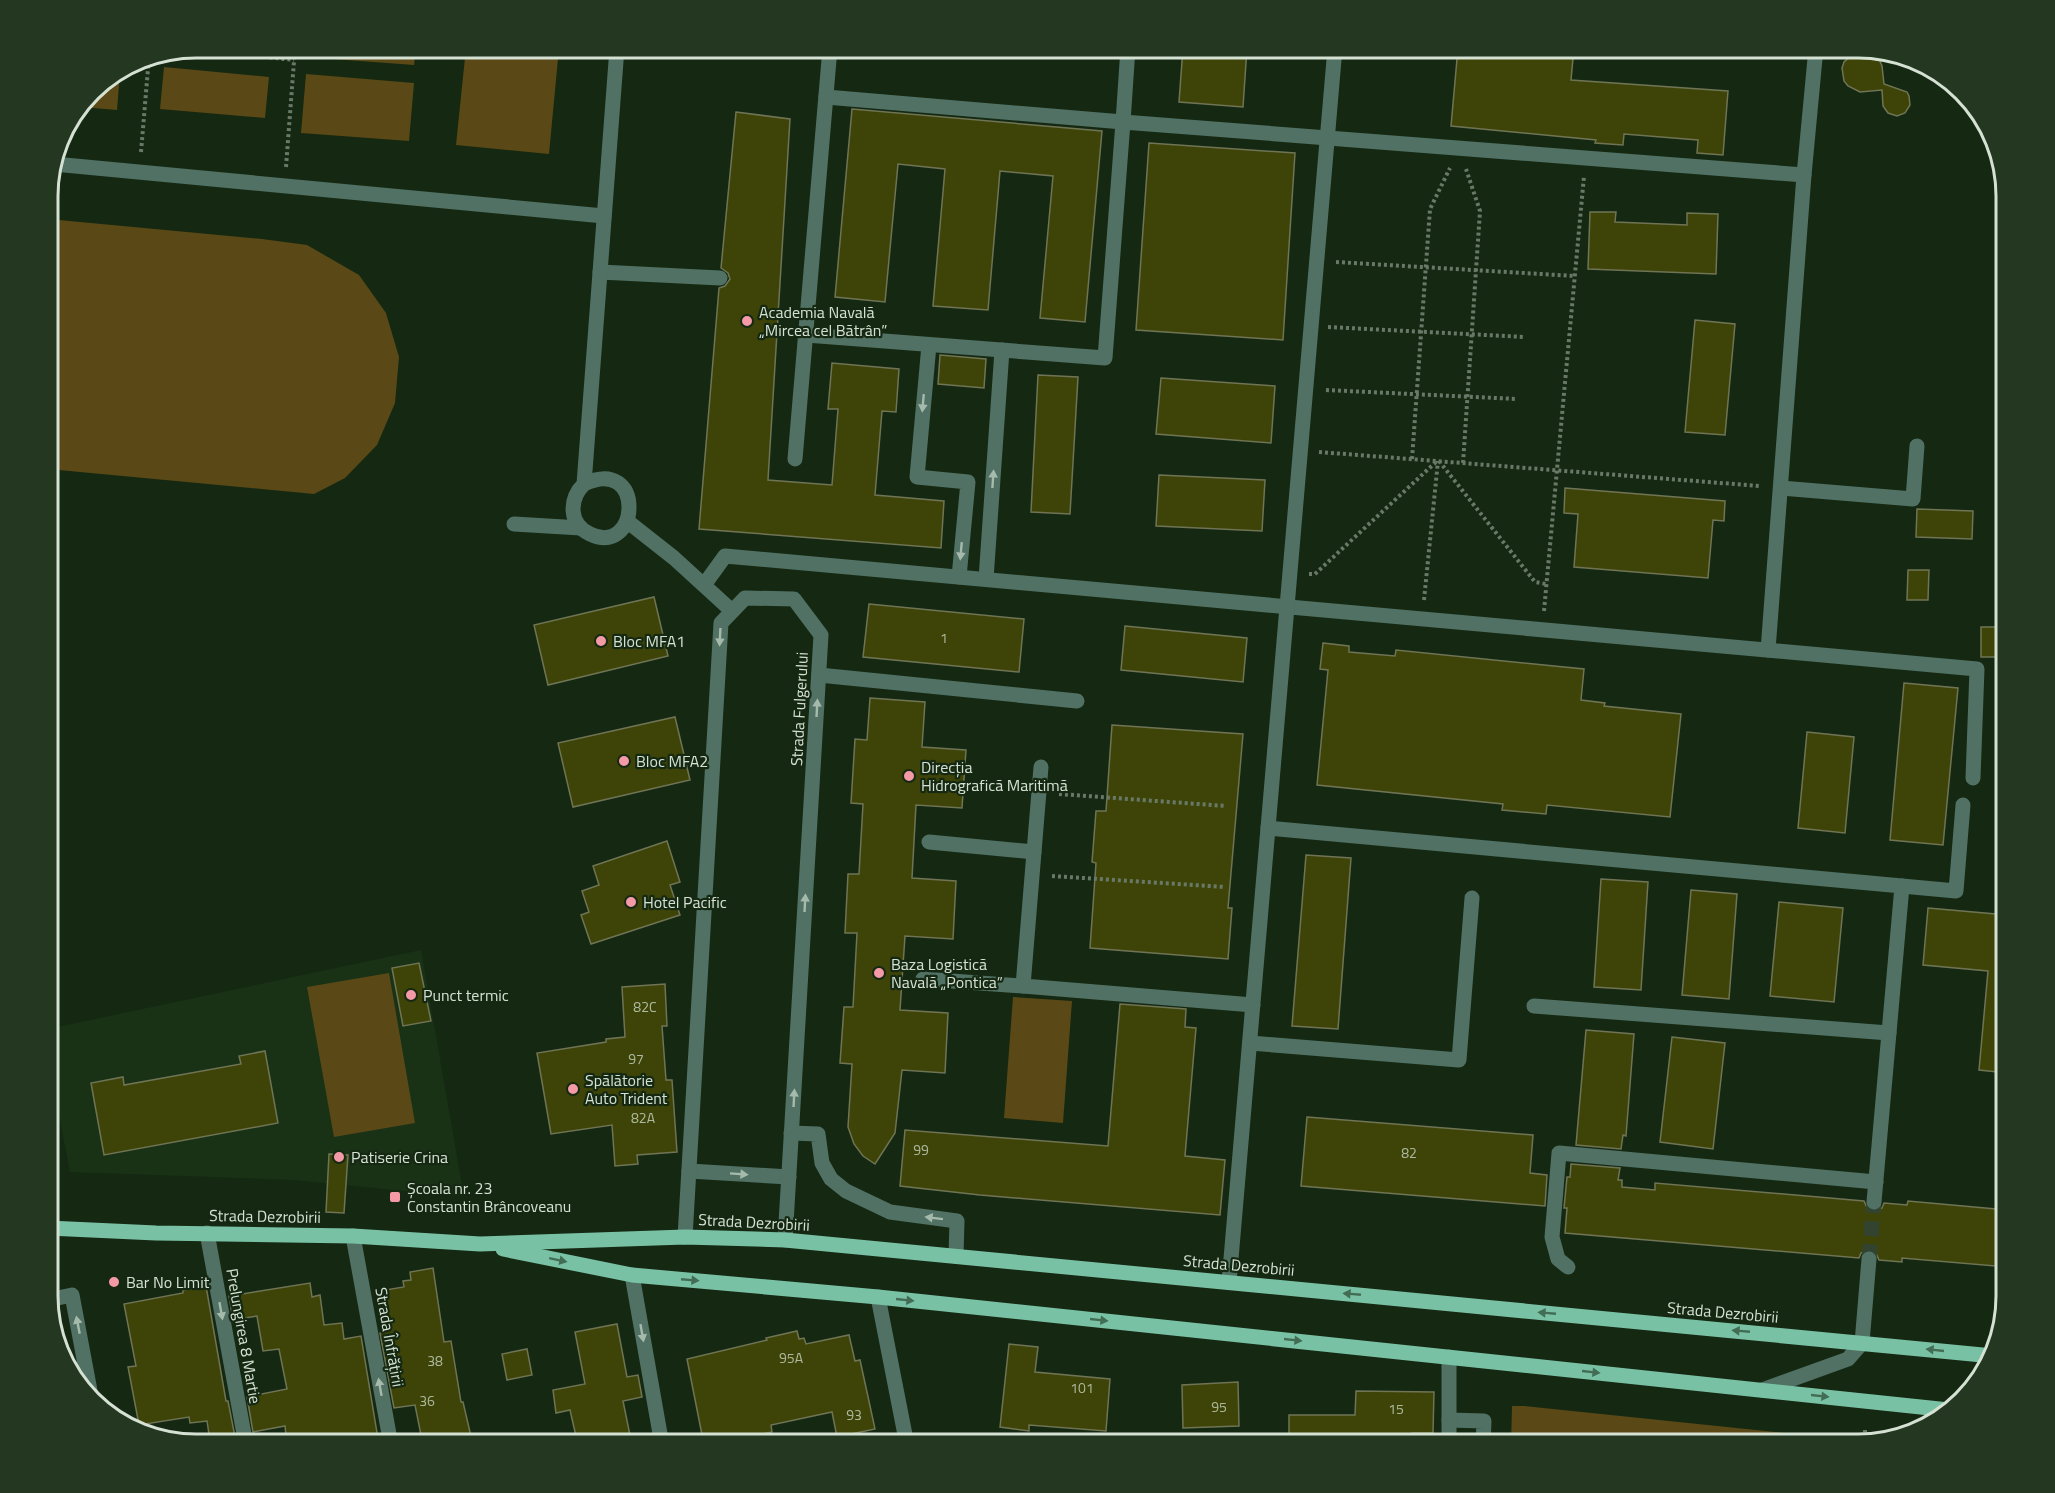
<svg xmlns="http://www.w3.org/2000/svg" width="2055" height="1493" viewBox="0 0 2055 1493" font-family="'Titillium Web',sans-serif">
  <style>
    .built { fill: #193216 }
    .green { fill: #5a4916 }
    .building { fill: #3e4407; stroke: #6f7455; stroke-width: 1.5 }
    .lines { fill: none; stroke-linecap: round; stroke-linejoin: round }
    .minor-tunnel { stroke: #32442f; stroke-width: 15; stroke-dasharray: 15 8; stroke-linecap: butt }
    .path { stroke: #697967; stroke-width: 4; stroke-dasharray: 3 3; stroke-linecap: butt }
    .minor { stroke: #507164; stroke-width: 15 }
    .major { stroke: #79c1a5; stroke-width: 15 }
    .oneway { fill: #a6baac }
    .oneway2 { fill: #426d54 }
    .poi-dot { fill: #f49aa7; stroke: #152812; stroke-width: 2 }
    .labels { text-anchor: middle; stroke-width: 4.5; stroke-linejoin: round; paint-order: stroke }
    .number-label { font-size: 14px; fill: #aebaa0 }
    .poi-label { font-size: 16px; fill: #d4e1d3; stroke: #152812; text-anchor: start }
    .street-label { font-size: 16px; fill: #d4e1d3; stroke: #152812 }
    .rim { fill: none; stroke: #d4e1d3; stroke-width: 3 }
  </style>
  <rect width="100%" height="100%" fill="#152812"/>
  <path class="built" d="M421 950 464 1197 295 1180 70 1172 48 1059V1029Z"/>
  <g class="green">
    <path d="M307 48H416L414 65 306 57Z"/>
    <path d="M466 48H559L549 154 456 145Z"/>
    <path d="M164 67 269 77 265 118 160 109Z"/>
    <path d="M120 72 117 110 81 107 98 85Z"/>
    <path d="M306 74 414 83 409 141 301 133Z"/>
    <path d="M48 219 262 239 307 245 359 275 386 313 399 357 395 403 377 445 345 478 314 494 48 469Z"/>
    <path d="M48 600 54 601 48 785Z"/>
    <path d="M389 973 415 1123 334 1137 307 987Z"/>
    <path d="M1013 997 1072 1001 1063 1123 1004 1118Z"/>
    <path d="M48 1132 56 1172H48Z"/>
    <path d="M1512 1406H1524L1872 1442 1859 1445H1511Z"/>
  </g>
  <g class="building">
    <path d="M1183 48H1247L1243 107 1179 102Z"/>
    <path d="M1458 48H1574L1571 80 1728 91 1723 155 1697 153 1698 140 1624 134 1623 145 1595 143 1596 140 1451 126Z"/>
    <path d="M1861 51 1868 52 1879 59 1882 66 1884 84 1907 92 1909 96 1910 105 1905 113 1897 116 1888 113 1883 106 1882 90 1860 92 1848 86 1844 81 1842 68 1844 62 1854 53Z"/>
    <path d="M852 109 1102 131 1085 322 1040 318 1053 176 1000 171 988 310 933 306 945 169 898 164 885 302 835 297Z"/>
    <path d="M736 112 790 119 768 480 832 485 838 409H828L832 363 899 369 896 412 882 411 875 495 944 501 941 548 699 529 719 288 725 286 730 279 728 273 721 268Z"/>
    <path d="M1149 143 1295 153 1283 340 1136 330Z"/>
    <path d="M1590 212H1616L1615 222 1687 225V213L1718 214 1716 274 1588 269Z"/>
    <path d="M1695 320 1735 324 1725 435 1685 432Z"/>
    <path d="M940 355 986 359 984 388 938 384Z"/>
    <path d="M1038 375 1078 377 1070 514 1031 512Z"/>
    <path d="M1161 378 1275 386 1271 443 1156 434Z"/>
    <path d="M1159 475 1265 480 1262 531 1156 526Z"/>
    <path d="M1565 488 1725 501 1724 521 1713 520 1708 578 1574 567 1578 514 1564 513Z"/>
    <path d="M1917 509 1973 511 1972 539 1916 537Z"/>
    <path d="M1908 570H1929L1928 600H1907Z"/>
    <path d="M654 597 668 656 548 685 534 625Z"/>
    <path d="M869 604 1024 619 1019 672 863 657Z"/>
    <path d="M1125 626 1247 638 1243 682 1121 670Z"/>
    <path d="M1981 627H2003L2002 657H1981Z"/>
    <path d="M1323 643 1349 646V652L1395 656 1396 650 1584 669 1581 700 1605 703 1604 706 1681 714 1670 817 1547 805 1546 814 1502 810 1503 804 1317 785 1328 670 1320 669Z"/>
    <path d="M1904 683 1958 688 1943 845 1890 840Z"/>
    <path d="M870 698 925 702 922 747 966 750 962 808 916 805 912 878 956 881 953 939 905 936 900 1010 948 1013 945 1073 902 1070 895 1133 875 1164 863 1156 854 1144 848 1127 852 1064 840 1063 844 1007H853L857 933H845L848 874H859L863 804 851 803 855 739 867 740Z"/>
    <path d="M675 717 690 780 573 807 558 743Z"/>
    <path d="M1112 725 1243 734 1228 908H1232L1228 959 1090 948 1096 863 1092 862 1096 811H1106Z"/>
    <path d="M1807 732 1854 737 1845 833 1798 828Z"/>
    <path d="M667 841 680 882 670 885 680 915 591 944 581 915 589 912 582 891 599 885 593 866Z"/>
    <path d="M1306 855 1351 858 1338 1029 1292 1026Z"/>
    <path d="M1601 879 1648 882 1641 990 1594 987Z"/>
    <path d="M1691 890 1737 894 1729 999 1682 995Z"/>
    <path d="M1779 902 1843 908 1834 1002 1770 996Z"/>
    <path d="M1928 908 2007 915V1073L1979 1070 1988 971 1923 965Z"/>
    <path d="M419 963 431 1021 403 1026 392 968Z"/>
    <path d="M665 984 667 1026H662L666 1080H672L677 1152 637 1155 638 1164 615 1166 612 1125 551 1134 537 1053 606 1042V1039L625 1037 622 987Z"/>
    <path d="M1120 1004 1186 1009 1185 1027 1196 1028 1185 1156 1225 1160 1220 1215 980 1195 900 1186 905 1130 1108 1146Z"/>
    <path d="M1586 1030 1634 1034 1626 1136 1623 1135 1621 1149 1576 1145Z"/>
    <path d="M1672 1037 1725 1043 1713 1149 1660 1142Z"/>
    <path d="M265 1051 278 1123 104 1155 91 1083 123 1077 124 1085 241 1064 239 1056Z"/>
    <path d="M1307 1117 1533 1135 1530 1173 1547 1175 1545 1206 1301 1186Z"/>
    <path d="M329 1154 348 1155 344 1213 326 1212Z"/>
    <path d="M1571 1164 1620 1168 1618 1180H1622V1187L1655 1190V1183L1864 1201 1868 1210 1874 1212 1882 1208 1884 1203 1907 1205 1908 1201 2007 1210V1267L1902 1258V1262L1879 1260 1875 1251 1869 1249 1861 1253 1859 1258 1565 1233 1567 1208H1564L1567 1177H1570Z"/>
    <path d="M433 1268 444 1342 451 1341 461 1402H463L473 1445H423L415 1405 394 1408 380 1333 385 1332 379 1291 404 1287 403 1281 411 1280 410 1272Z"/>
    <path d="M310 1283 312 1297 320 1295 324 1325 342 1323 344 1339 361 1336 379 1445H287L285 1426 253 1432 247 1397 287 1389 279 1349 263 1351 257 1316 233 1320 229 1296Z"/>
    <path d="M206 1286 226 1401H228L235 1437 210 1441 207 1421 190 1423 189 1417 139 1425 128 1367 136 1366 124 1304 183 1293V1290Z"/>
    <path d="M617 1324 627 1377 638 1375 642 1397 623 1401 632 1445H578L570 1410 556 1413 553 1390 585 1384 575 1332Z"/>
    <path d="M797 1331 799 1339 804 1338 806 1344 849 1335 855 1361 860 1360 875 1429 837 1437 832 1412 771 1425 772 1432 704 1445 687 1359 767 1340 766 1338Z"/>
    <path d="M1009 1344 1038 1347 1035 1372 1110 1379 1106 1431 1029 1425V1431L1000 1427Z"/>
    <path d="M527 1349 532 1375 507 1380 502 1354Z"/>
    <path d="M1238 1382 1239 1426 1183 1428 1182 1385Z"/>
    <path d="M1356 1391 1434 1392 1433 1433H1412V1445H1289V1415H1355Z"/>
  </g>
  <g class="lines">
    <path class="minor-tunnel" d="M1869 1259 1874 1202"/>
    <g class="path">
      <path d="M192 49 294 60"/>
      <path d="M141 152 149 57"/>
      <path d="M286 167 295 48"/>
      <path d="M1336 262 1575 276"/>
      <path d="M1328 327 1525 337"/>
      <path d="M1326 390 1517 399"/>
      <path d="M1319 452 1760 486"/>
      <path d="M1412 459 1430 209 1450 168"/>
      <path d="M1439 461 1535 582 1546 584"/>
      <path d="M1463 463 1480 211 1466 169"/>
      <path d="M1309 574H1315L1437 461"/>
      <path d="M1424 600 1438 461"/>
      <path d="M1544 611 1584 176"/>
      <path d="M1059 794 1226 806"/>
      <path d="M1052 876 1225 887"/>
      <path d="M1865 1444V1430"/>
    </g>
    <g class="minor">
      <path d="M826 97 1123 122 1128 48"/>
      <path d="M54 164 604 216"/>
      <path d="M1804 175 1816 48"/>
      <path d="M600 272 720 278"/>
      <path d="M806 335 1105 358 1123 122 1804 175 1768 650"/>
      <path d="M929 345 917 477 968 482 959 577"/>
      <path d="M795 459 830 48"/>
      <path d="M584 484C646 455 640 558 590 534 568 524 569 499 584 484L617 48"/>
      <path d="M1781 488 1913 499 1917 446"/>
      <path d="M627 521 674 558 732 611"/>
      <path d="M514 524 581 528"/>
      <path d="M986 579 1002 350"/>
      <path d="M704 585 725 556 1977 669 1973 778"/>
      <path d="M819 675 1077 701"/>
      <path d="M1041 767 1023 986 1253 1005"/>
      <path d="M1268 828 1902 886 1874 1202"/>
      <path d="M929 842 1034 852"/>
      <path d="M1902 886 1956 891 1963 805"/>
      <path d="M923 979 1023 986"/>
      <path d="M1534 1006 1889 1033"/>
      <path d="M1250 1043 1459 1060 1472 898"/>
      <path d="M791 1133 818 1134 822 1163 831 1179 846 1191 890 1212 957 1221 956 1256"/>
      <path d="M689 1171 789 1177"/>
      <path d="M207 1233 246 1445"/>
      <path d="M353 1236 391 1445"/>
      <path d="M685 1237 721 623 745 598 794 599 821 635 785 1240"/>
      <path d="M1568 1267 1558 1259 1552 1237 1559 1153 1876 1182"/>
      <path d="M632 1275 662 1445"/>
      <path d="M1229 1282 1335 48"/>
      <path d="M878 1297 907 1445"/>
      <path d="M48 1300 72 1295 91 1396"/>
      <path d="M1762 1390 1848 1359 1862 1343 1869 1259"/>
      <path d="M1449 1420 1484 1421 1483 1445"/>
      <path d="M1449 1445V1357"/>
    </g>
    <g class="major">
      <path d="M48 1228 156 1233 353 1236 480 1244 685 1237 785 1240 1993 1356"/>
      <path d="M503 1249 632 1275 878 1297 1949 1410"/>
    </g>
  </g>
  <defs><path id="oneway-solid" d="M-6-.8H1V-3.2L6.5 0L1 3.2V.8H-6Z" transform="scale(1.5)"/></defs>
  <g class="oneway">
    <use href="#oneway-solid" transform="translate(923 403) rotate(95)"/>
    <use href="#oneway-solid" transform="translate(993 479) rotate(-86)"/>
    <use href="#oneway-solid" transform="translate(961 551) rotate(95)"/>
    <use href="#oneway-solid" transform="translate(720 637) rotate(93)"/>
    <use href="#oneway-solid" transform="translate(817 708) rotate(-87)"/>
    <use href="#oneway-solid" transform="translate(805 903) rotate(-87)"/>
    <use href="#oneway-solid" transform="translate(794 1098) rotate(-87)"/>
    <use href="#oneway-solid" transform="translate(739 1174) rotate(4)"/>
    <use href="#oneway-solid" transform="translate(934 1218) rotate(-173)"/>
    <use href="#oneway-solid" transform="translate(221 1311) rotate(80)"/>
    <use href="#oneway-solid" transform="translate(78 1325) rotate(-101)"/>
    <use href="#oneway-solid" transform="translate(642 1333) rotate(80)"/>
    <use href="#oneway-solid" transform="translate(380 1387) rotate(-100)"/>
  </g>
  <g class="oneway2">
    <use href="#oneway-solid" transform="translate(558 1260) rotate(12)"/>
    <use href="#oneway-solid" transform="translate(690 1280) rotate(5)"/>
    <use href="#oneway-solid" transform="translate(1352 1294) rotate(-175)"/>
    <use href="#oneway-solid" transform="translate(905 1300) rotate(6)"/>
    <use href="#oneway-solid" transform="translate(1547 1313) rotate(-175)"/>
    <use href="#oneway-solid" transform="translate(1099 1320) rotate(6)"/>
    <use href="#oneway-solid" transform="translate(1741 1331) rotate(-175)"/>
    <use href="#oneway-solid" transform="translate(1293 1340) rotate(6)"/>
    <use href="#oneway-solid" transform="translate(1935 1350) rotate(-174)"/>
    <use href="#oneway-solid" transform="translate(1591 1372) rotate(6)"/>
    <use href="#oneway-solid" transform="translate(1820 1396) rotate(6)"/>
  </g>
  <g class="poi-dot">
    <circle cx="747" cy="321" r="6"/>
    <circle cx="601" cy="641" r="6"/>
    <circle cx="624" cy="761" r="6"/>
    <circle cx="909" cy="776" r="6"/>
    <circle cx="631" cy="902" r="6"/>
    <circle cx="879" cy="973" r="6"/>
    <circle cx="411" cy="995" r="6"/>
    <circle cx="573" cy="1089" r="6"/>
    <circle cx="339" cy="1157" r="6"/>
    <rect x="389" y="1191" width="12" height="12" rx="3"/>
    <circle cx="114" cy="1282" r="6"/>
  </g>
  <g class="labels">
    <g class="number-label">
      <text x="944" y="643">1</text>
      <text x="645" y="1012">82C</text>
      <text x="636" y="1064">97</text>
      <text x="643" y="1123">82A</text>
      <text x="921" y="1155">99</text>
      <text x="1409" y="1158">82</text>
      <text x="791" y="1363">95A</text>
      <text x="435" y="1366">38</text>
      <text x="1082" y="1393">101</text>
      <text x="427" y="1406">36</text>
      <text x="1219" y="1412">95</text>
      <text x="1396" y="1414">15</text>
      <text x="854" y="1420">93</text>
    </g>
    <g class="poi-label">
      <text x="759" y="318">Academia Navală<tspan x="759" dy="18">„Mircea cel Bătrân”</tspan></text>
      <text x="613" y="647">Bloc MFA1</text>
      <text x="636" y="767">Bloc MFA2</text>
      <text x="921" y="773">Direcția<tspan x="921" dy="18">Hidrografică Maritimă</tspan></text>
      <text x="643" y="908">Hotel Pacific</text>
      <text x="891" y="970">Baza Logistică<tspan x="891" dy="18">Navală „Pontica”</tspan></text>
      <text x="423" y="1001">Punct termic</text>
      <text x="585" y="1086">Spălătorie<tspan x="585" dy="18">Auto Trident</tspan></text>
      <text x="351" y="1163">Patiserie Crina</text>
      <text x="407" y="1194">Școala nr. 23<tspan x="407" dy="18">Constantin Brâncoveanu</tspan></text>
      <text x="126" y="1288">Bar No Limit</text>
    </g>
    <g class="street-label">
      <text transform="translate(799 709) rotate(-87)" y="6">Strada Fulgerului</text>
      <text transform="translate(265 1216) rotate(1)" y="6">Strada Dezrobirii</text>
      <text transform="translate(754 1222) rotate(3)" y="6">Strada Dezrobirii</text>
      <text transform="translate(1239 1265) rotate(5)" y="6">Strada Dezrobirii</text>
      <text transform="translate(1723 1312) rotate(5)" y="6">Strada Dezrobirii</text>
      <text transform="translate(244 1336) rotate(80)" y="6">Prelungirea 8 Martie</text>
      <text transform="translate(390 1337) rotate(80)" y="6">Strada Înfrățirii</text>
    </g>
  </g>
  <path d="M0 0H2055V1493H0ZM196 58H1858A138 138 0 0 1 1996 196V1296A138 138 0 0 1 1858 1434H196A138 138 0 0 1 58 1296V196A138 138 0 0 1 196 58Z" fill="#243721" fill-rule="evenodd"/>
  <path class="rim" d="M196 58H1858A138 138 0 0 1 1996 196V1296A138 138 0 0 1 1858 1434H196A138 138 0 0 1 58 1296V196A138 138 0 0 1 196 58Z"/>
</svg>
